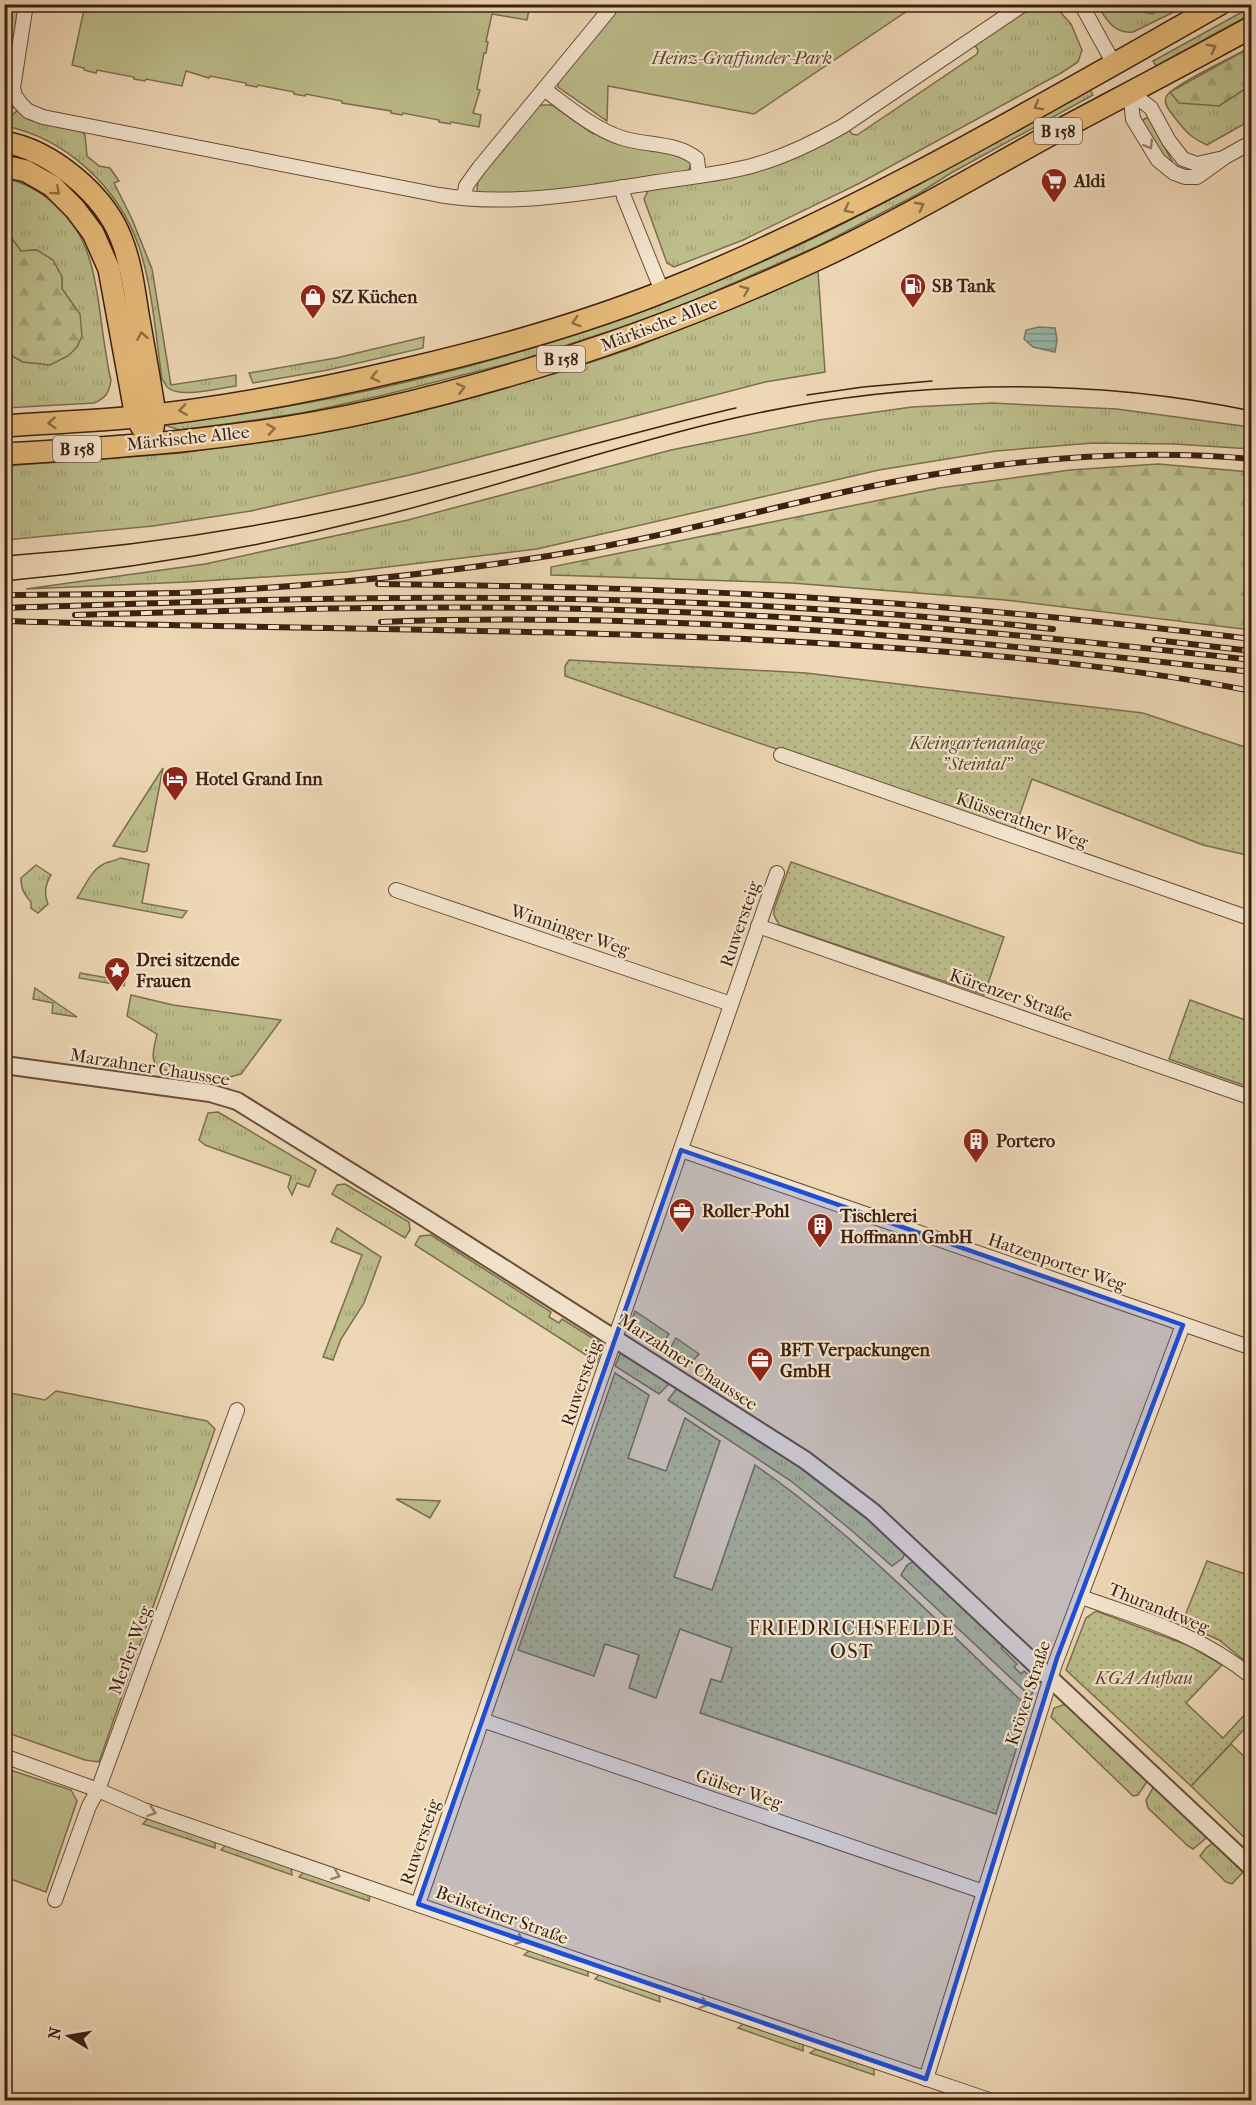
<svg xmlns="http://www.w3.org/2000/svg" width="1256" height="2105" viewBox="0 0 1256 2105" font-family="'IM FELL French Canon',serif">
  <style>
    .grass { fill: url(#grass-tufts); stroke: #7c6e4d; stroke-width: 1.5 }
    .forest { fill: url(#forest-firs); stroke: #7c6e4d; stroke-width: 1.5 }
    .park { fill: #bcbd8b; stroke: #7c6e4d; stroke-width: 1.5 }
    .garden { fill: url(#garden-dots); stroke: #7c6e4d; stroke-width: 1.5 }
    .water { fill: url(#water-rules); stroke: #747c6e; stroke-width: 1.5 }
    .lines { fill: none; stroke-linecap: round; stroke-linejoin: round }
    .minor-casing { stroke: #684e38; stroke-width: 16 }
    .tertiary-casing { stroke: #684e38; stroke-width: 20 }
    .primary-casing { stroke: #3c200f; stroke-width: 24 }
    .minor { stroke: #f4e5cf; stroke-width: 14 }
    .tertiary { stroke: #f4e5cf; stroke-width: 16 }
    .primary { stroke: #e7bc7a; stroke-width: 21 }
    .tram { stroke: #3c200f; stroke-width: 1.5 }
    .rail-casing { stroke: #3c200f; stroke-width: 6 }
    .rail { stroke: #f4e5cf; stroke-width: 4; stroke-dasharray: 11; stroke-linecap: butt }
    .oneway { stroke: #926e44 }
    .oneway2 { stroke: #98826f }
    .marked { fill: #1d4ed8; fill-opacity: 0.2; stroke: #1d4ed8; stroke-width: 4.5; stroke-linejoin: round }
    .labels { text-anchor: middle; stroke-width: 4.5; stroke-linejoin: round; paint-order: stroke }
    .shield { fill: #f4e5cf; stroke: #735b49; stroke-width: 1.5 }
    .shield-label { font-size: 16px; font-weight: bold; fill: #3c200f }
    .park-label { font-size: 18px; font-style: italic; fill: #5c472e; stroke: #f4e5cf }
    .poi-label { font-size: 18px; font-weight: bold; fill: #3c200f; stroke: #f4e5cf; text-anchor: start }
    .street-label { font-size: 18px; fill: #3c200f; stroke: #f4e5cf }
    .neighbourhood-label { font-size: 20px; letter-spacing: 1.5px; fill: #3c200f; stroke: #f4e5cf }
  </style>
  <defs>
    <pattern id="grass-tufts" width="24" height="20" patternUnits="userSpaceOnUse" patternTransform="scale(1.5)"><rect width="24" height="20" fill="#bcbd8b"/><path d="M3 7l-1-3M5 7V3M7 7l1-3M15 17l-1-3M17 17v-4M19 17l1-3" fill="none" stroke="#a2a277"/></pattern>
    <pattern id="forest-firs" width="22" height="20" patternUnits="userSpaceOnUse" patternTransform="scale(1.5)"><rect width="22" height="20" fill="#bcbd8b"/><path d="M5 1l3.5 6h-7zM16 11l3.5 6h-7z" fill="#a2a277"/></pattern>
    <pattern id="garden-dots" width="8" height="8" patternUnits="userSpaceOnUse" patternTransform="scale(1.5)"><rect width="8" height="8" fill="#bcbd8b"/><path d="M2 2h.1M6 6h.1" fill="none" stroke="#a2a277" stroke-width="1.8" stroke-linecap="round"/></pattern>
    <pattern id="water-rules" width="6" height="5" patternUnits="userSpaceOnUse" patternTransform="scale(1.5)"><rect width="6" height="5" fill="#99baad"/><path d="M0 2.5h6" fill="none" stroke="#7e978b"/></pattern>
  </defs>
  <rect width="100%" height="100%" fill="#eed7b5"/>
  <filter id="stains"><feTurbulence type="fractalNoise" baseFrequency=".00333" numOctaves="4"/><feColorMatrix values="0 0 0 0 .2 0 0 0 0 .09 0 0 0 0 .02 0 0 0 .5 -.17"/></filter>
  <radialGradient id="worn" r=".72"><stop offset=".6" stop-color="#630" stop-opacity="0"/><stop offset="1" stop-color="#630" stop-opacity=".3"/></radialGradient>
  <g class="grass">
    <path d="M5 5H21L15 106 5 115Z"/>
    <path d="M1033 5H1054L1071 24 1082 50 1078 62 1061 73 860 183 743 240 674 267 667 263 644 199 649 189 674 185 848 128 852 134 857 135 977 54 978 50 974 44Z"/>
    <path d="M1097 5H1112L1152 14 1169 5H1188L1133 32C1114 34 1106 19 1097 5Z"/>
    <path d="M1251 7V14L1156 66 1153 61Z"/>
    <path d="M1251 47V120L1207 145C1190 137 1186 132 1175 118 1171 113 1163 104 1166 97 1170 86 1238 54 1251 47Z"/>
    <path d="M1089 88 1093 95 951 173 918 194 818 246 688 303 625 326 518 361 380 396 302 413 226 424 179 430 165 425C224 417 283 408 342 396 497 365 651 314 795 247 896 200 992 142 1089 88Z"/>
    <path d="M18 110 30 120 82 132 85 135 87 156 99 166 110 168 119 181 114 183 132 219 152 269 171 385 236 375V386C220 388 179 399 167 387 166 386 163 380 162 379 156 338 152 285 139 247 119 188 66 138 5 126L4 122Z"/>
    <path d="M1148 117 1172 161 1171 163H1168L1141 121Z"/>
    <path d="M4 178C26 183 40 191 57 206 97 242 97 298 105 348 107 358 108 370 111 380 109 393 106 398 94 403L5 408V352L23 362 70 301 62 289V277L37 250 21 251 7 233 5 236Z"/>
    <path d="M818 271 825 372 765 382 418 473 251 511 153 526 5 540V466L182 453 226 446 470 397 571 369 636 347Z"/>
    <path d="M424 337 423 348 328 370 253 383 249 373 336 358Z"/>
    <path d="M992 403 1117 409 1250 427 1251 449 1175 444 1093 443 996 451 879 470 537 549 346 572 186 582 26 589 205 564 408 520 671 450 819 420 912 407Z"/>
    <path d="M163 768 147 851 144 852 113 846Z"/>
    <path d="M120 858 149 864 142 903 187 911 182 918 77 898C84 888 91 871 102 865 107 861 114 862 120 858Z"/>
    <path d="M36 865 51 875C45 885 44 893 48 904L38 913 31 908V902C24 894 21 889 21 878Z"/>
    <path d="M35 988 77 1017 52 1013 53 1003 33 999Z"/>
    <path d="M131 995 173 1005 281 1020 241 1074 222 1079 165 1070C147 1066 154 1048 157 1034L127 1016Z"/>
    <path d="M218 1112 316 1170 309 1187 297 1183 292 1195 288 1187 291 1176 205 1145 199 1140 208 1113Z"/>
    <path d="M345 1184 409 1222 410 1230 405 1238 332 1194 337 1185Z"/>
    <path d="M337 1228 381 1257 364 1303 341 1339 333 1360 323 1357 362 1255 331 1242Z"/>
    <path d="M431 1235 551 1312 549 1317 559 1323 562 1319 602 1344V1348L597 1362 415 1245 420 1236Z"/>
    <path d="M635 1311 669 1334 659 1349 635 1334 632 1320Z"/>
    <path d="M676 1338 699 1354 687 1367 667 1354Z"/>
    <path d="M620 1354H624L670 1383 659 1394 615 1366Z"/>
    <path d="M677 1388 796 1463 864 1514 905 1552 903 1558 892 1566 851 1530 791 1481 668 1400Z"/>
    <path d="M56 1391 207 1421 215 1429 99 1762 85 1760 5 1732V1392L45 1400Z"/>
    <path d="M914 1561 1004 1645 1001 1648 1017 1664 1014 1667 1021 1674 1024 1671 1036 1682 1031 1697 901 1575 907 1565Z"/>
    <path d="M1063 1705H1068L1148 1780 1138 1795 1133 1796 1051 1717 1054 1708Z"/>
    <path d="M1153 1788H1156L1206 1835 1205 1839 1193 1849 1188 1846 1148 1808 1146 1800Z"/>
    <path d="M148 1818 215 1840V1848L143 1824Z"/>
    <path d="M1214 1842 1244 1871 1232 1884 1226 1882 1200 1856 1206 1848Z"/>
    <path d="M227 1844 291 1867 292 1875 221 1850Z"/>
    <path d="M305 1871 370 1894 369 1901 299 1877Z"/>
    <path d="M530 1950 588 1969V1976L524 1955Z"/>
    <path d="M600 1974 659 1995 660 2002 595 1979Z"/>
    <path d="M743 2024 803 2044V2051L738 2028Z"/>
    <path d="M816 2049 874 2068V2075L810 2053Z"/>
  </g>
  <g class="forest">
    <path d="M1251 47V85L1219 106 1179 103 1170 92Z"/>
    <path d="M8 233 21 251 37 250 53 260 62 277V289L80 314 82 336 77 347 68 356 50 365 23 362 5 352 4 236Z"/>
    <path d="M1158 464 1251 472V630L1005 600 792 583 551 575V567L939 488 1070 470Z"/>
  </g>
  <g class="park">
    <path d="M85 5H84H530L527 20 492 14 486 41 488 42 486 53H484L477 89 480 90 473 113 481 115 479 127 451 122 450 124 439 122V120L403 113 402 115 391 113V111L342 103V101L306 94 305 96 294 94V92L258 85 257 87 246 85V83L210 76 209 78 186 71 182 86 146 79 145 81 134 79V77L97 70 96 73 84 70V68L72 65Z"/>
    <path d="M622 5H916L754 114 608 86 607 121 558 87V82Z"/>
    <path d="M542 105H552L593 134 597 132 690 158V168L687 171 545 192 479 194 477 192 478 178 537 107Z"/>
    <path d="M396 1499 440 1501 430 1518Z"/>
    <path d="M1231 1744 1251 1763V1844L1191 1786Z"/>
    <path d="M4 1768 71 1790 77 1801 46 1892 5 1877Z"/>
  </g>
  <g class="garden">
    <path d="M569 660 806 673 1143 713 1251 749V856L1203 845 1032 779 1014 831 565 676V666Z"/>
    <path d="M791 862 1004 937 984 995 779 925 774 915V909Z"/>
    <path d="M80 973 125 981 124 986 79 978Z"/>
    <path d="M1190 1000 1251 1022V1088L1169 1059Z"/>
    <path d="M615 1373 649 1395 628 1458 666 1471 685 1418 720 1441 674 1577 712 1590 755 1465C855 1534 940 1625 1029 1708L996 1814 700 1713 711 1679 721 1682 732 1648 680 1629 656 1698 629 1688 639 1655 605 1644 594 1676 518 1650Z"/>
    <path d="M1207 1561 1251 1576V1666L1219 1640 1182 1623Z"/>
    <path d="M1096 1611 1190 1646 1222 1665 1186 1703 1223 1738 1251 1708V1722L1191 1786 1066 1670 1086 1618Z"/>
  </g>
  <path class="water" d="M1039 327 1055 328 1057 340 1055 352 1033 347 1024 339 1026 330Z"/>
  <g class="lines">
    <g class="minor-casing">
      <g id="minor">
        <path d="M26 4 13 88 15 96 21 104 28 111 43 117 439 195C511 207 586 193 657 182 690 177 723 174 755 165 786 156 815 142 843 126L1024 4"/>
        <path d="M1081 4 1114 64"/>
        <path d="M544 89C568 107 594 129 622 138 647 146 676 142 697 159L699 176"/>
        <path d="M1130 92 1133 119 1158 160 1174 173 1185 177H1197L1225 157 1252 142"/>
        <path d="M1130 92 1151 108 1169 141 1183 159 1197 164 1219 159"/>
        <path d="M622 187 624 197 662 291"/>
        <path d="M464 198 466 186 479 168 609 10"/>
        <path d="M781 755 1252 919"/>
        <path d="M396 890 731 1004"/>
        <path d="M758 926 1252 1098"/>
        <path d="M681 1150 1252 1348"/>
        <path d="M1081 1597C1144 1619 1199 1634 1252 1677"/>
        <path d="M482 1720 984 1892"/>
        <path d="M4 1756 98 1790 144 1810 595 1966 989 2100"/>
        <path d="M55 1900 89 1806 98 1790 237 1410"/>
        <path d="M418 1904 777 873"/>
        <path d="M926 2079 1055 1664 1183 1325"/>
      </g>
    </g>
    <g class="tertiary-casing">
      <path id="tertiary" d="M4 1065 210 1093 237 1101 425 1218 805 1460 873 1512 1252 1868"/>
    </g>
    <g class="primary-casing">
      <g id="primary">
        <path d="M4 142C51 150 104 194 121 238 131 263 134 289 138 314 144 348 150 381 155 414L153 428"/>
        <path d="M4 166 26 171 52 186 75 209 93 233 109 269 136 417 143 429"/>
        <path d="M4 426C48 423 92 421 135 417 226 408 317 390 406 369 492 349 579 325 662 292 857 214 1038 107 1220 4"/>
        <path d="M4 454C129 447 255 438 377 410 529 375 679 324 820 258 895 223 967 181 1039 141 1110 103 1181 66 1252 27"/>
      </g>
    </g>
    <use href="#minor" class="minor"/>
    <use href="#tertiary" class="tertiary"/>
    <use href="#primary" class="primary"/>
    <g class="tram">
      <path d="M807 395 863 387 932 381"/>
      <path d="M4 556C133 547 260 528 385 499 503 471 618 435 736 408"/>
      <path d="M4 581C127 570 250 549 369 519 489 490 606 448 726 420 897 380 1079 375 1252 411"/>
    </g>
    <g class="rail-casing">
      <g id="rail">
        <path d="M378 584C533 586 690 589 845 600 981 609 1116 623 1252 639"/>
        <path d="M4 595C70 594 135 595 201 592 329 585 458 572 584 550 708 528 830 490 955 471 1053 456 1153 450 1252 459"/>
        <path d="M4 608C170 603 335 596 500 598 685 600 870 609 1053 629"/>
        <path d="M75 615C256 610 438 604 620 610 831 616 1041 636 1252 660"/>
        <path d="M4 621C264 629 524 628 783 641 940 650 1097 661 1252 691"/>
        <path d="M381 622C672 611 963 639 1252 672"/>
        <path d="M1155 640 1252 651"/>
      </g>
    </g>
    <use href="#rail" class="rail"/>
  </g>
  <defs><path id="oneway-chevron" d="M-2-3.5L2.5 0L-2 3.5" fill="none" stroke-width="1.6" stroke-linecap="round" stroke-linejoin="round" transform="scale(1.5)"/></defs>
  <g class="oneway">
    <use href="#oneway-chevron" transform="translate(1212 48) rotate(-28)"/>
    <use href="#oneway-chevron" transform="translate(1038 106) rotate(151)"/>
    <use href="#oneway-chevron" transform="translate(56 191) rotate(42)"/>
    <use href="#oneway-chevron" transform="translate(920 206) rotate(-28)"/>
    <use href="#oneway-chevron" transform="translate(848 209) rotate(153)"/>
    <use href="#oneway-chevron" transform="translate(745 290) rotate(-23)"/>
    <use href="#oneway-chevron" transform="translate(576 322) rotate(162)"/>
    <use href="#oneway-chevron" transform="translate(142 336) rotate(-100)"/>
    <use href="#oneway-chevron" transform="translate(375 377) rotate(167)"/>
    <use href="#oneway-chevron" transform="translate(461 388) rotate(-14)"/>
    <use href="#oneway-chevron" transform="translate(183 410) rotate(172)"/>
    <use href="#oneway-chevron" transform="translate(52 423) rotate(176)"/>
    <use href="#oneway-chevron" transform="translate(271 429) rotate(-9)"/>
  </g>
  <g class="oneway2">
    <use href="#oneway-chevron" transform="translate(1149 145) rotate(58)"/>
    <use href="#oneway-chevron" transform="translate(152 1812) rotate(19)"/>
    <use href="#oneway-chevron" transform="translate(336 1875) rotate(20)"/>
    <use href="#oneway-chevron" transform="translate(520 1940) rotate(20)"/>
    <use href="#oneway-chevron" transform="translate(704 2004) rotate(19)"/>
  </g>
  <path class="marked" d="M681 1150 1183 1325 1057 1658 926 2079 418 1904Z"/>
  <defs>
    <g id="supermarket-pin" transform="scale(1.35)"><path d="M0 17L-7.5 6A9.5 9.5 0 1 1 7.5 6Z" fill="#8f2418" stroke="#f4e5cf"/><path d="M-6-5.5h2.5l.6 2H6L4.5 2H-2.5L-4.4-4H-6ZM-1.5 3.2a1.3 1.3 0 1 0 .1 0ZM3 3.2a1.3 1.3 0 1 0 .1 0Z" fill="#fff"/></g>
    <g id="fuel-pin" transform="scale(1.35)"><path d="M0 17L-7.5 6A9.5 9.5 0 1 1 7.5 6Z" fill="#8f2418" stroke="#f4e5cf"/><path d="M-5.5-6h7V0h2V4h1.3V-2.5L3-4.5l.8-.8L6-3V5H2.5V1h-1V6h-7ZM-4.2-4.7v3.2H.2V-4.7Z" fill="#fff"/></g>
    <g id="shop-pin" transform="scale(1.35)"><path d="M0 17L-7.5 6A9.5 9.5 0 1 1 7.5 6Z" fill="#8f2418" stroke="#f4e5cf"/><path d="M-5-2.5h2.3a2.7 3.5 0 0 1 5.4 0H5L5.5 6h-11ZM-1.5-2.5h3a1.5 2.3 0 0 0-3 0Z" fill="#fff"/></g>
    <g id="hotel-pin" transform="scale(1.35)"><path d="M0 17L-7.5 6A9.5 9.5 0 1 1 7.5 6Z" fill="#8f2418" stroke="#f4e5cf"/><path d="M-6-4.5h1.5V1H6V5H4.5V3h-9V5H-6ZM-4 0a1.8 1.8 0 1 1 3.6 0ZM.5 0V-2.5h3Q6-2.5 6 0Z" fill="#fff"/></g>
    <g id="sight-pin" transform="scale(1.35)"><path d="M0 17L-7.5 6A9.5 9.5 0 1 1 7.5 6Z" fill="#8f2418" stroke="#f4e5cf"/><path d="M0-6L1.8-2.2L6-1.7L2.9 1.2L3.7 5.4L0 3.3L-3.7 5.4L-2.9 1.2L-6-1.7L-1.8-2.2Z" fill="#fff"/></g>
    <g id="building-pin" transform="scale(1.35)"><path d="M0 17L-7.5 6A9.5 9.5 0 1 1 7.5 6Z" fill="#8f2418" stroke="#f4e5cf"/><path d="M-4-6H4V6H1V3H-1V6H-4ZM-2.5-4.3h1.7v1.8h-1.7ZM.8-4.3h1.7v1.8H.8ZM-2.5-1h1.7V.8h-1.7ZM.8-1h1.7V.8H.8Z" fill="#fff"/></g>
    <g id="office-pin" transform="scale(1.35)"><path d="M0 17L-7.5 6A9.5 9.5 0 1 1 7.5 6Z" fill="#8f2418" stroke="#f4e5cf"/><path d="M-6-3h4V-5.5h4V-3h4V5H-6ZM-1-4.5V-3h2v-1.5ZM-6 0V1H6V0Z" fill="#fff"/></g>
  </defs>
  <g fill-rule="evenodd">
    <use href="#supermarket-pin" x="1054" y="181"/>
    <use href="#fuel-pin" x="913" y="286"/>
    <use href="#shop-pin" x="313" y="297"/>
    <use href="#hotel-pin" x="175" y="779"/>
    <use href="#sight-pin" x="117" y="970"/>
    <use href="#building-pin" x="976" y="1141"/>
    <use href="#office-pin" x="682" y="1211"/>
    <use href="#building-pin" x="820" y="1226"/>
    <use href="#office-pin" x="760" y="1360"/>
  </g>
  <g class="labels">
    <g class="shield">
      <rect x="1034" y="118" width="48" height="26" rx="4.5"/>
      <rect x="537" y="346" width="48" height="26" rx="4.5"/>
      <rect x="53" y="436" width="48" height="26" rx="4.5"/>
    </g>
    <g class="shield-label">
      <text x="1058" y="137">B 158</text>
      <text x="561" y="365">B 158</text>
      <text x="77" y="455">B 158</text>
    </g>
    <g class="park-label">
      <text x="742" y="64">Heinz-Graffunder-Park</text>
      <text x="977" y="749">Kleingartenanlage<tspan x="977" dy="21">"Steintal"</tspan></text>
      <text x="1144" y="1684">KGA Aufbau</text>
    </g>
    <g class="poi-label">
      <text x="1074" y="187">Aldi</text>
      <text x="932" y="292">SB Tank</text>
      <text x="332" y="303">SZ Küchen</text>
      <text x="195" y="785">Hotel Grand Inn</text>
      <text x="136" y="966">Drei sitzende<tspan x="136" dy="21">Frauen</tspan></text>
      <text x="996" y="1147">Portero</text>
      <text x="702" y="1217">Roller-Pohl</text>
      <text x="840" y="1222">Tischlerei<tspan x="840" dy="21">Hoffmann GmbH</tspan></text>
      <text x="780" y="1356">BFT Verpackungen<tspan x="780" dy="21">GmbH</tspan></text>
    </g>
    <g class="street-label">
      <text transform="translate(659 324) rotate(-21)" y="6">Märkische Allee</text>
      <text transform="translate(188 438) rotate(-6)" y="6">Märkische Allee</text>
      <text transform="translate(1022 820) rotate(19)" y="6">Klüsserather Weg</text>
      <text transform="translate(740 924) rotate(-71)" y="6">Ruwersteig</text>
      <text transform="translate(570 930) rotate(19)" y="6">Winninger Weg</text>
      <text transform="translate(1011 995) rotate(19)" y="6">Kürenzer Straße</text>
      <text transform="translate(150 1067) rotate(9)" y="6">Marzahner Chaussee</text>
      <text transform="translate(1057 1262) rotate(19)" y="6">Hatzenporter Weg</text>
      <text transform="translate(688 1362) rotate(33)" y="6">Marzahner Chaussee</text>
      <text transform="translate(581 1383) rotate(-71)" y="6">Ruwersteig</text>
      <text transform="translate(1159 1608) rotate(22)" y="6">Thurandtweg</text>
      <text transform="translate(130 1650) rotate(-70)" y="6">Merler Weg</text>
      <text transform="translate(1028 1693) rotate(-72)" y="6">Kröver Straße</text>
      <text transform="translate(739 1789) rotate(19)" y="6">Gülser Weg</text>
      <text transform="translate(420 1842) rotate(-71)" y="6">Ruwersteig</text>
      <text transform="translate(502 1915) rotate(20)" y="6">Beilsteiner Straße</text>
    </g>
    <g class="neighbourhood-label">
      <text x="852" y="1635">FRIEDRICHSFELDE<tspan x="852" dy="23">OST</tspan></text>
    </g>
  </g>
  <rect width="1256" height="2105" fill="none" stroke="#eed7b5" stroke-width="24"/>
  <rect x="6" y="6" width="1244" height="2093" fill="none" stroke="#3c200f" stroke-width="3"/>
  <rect x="12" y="12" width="1232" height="2081" fill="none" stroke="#3c200f" stroke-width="1.5"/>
  <g transform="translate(69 2036) rotate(281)" stroke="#f4e5cf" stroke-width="4.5" paint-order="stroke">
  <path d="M0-4.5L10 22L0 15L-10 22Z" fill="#3c200f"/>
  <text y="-9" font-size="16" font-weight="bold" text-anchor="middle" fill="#3c200f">N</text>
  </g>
  <rect width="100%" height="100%" filter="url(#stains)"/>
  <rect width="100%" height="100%" fill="url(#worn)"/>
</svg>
